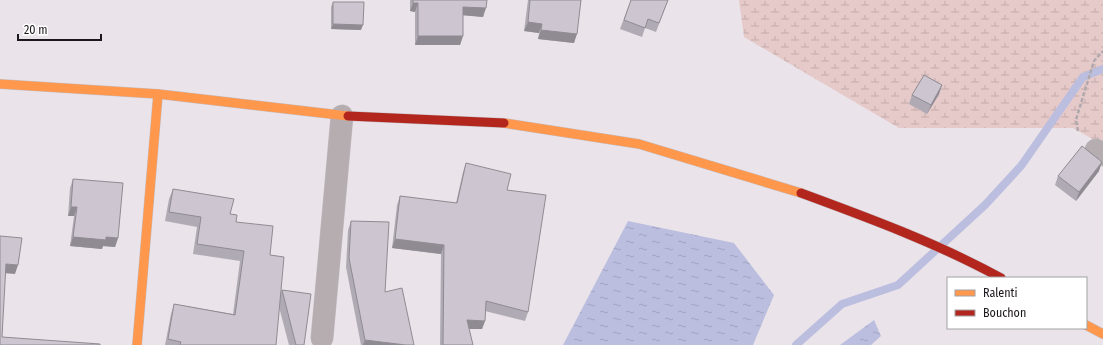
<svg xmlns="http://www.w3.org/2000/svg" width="1103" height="345" viewBox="0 0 1103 345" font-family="'Fira Sans Condensed',sans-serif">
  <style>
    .wetland { fill: url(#wetland-marsh) }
    .water { fill: url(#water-ripples) }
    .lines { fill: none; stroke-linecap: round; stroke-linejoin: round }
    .stream { stroke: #bbbedf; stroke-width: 8 }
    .street-casing { stroke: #c4bfc3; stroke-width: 23 }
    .slow-casing { stroke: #c4bfc3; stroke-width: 10 }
    .jam-casing { stroke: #c4bfc3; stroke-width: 10 }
    .path { stroke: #afa9ad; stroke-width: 2.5; stroke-dasharray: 4 2; stroke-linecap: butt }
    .street { stroke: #b5adb0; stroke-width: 22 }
    .slow { stroke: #ff974d; stroke-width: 9 }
    .jam { stroke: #b3261e; stroke-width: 9 }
    .wall { fill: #b0aab4 }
    .shaded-wall { fill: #908b92 }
    .building { fill: #cdc6d1; stroke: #908b92 }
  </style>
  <defs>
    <pattern id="wetland-marsh" width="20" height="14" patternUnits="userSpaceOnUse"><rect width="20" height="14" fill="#e6c9c9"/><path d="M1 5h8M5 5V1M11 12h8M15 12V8" fill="none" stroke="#c5acac"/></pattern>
    <pattern id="water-ripples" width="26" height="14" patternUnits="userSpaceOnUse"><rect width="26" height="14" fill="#bbbedf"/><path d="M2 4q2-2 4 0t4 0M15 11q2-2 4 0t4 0" fill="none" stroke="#a0a3bf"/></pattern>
  </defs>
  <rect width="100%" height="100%" fill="#eae3e9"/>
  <path class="wetland" d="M739 0H1103V145L1073 128H899L744 37Z"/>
  <g class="water">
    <path d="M628 221 734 243 774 295 753 345H563Z"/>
    <path d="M874 320 881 336 871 345H840Z"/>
  </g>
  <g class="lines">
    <path class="stream" d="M796 345 842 304 898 285 985 205 1021 166 1083 77 1103 69"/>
    <g class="street-casing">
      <g id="street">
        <path d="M1096 150 1103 155"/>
        <path d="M322 338 342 116"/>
      </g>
    </g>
    <g class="slow-casing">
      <g id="slow">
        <path d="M0 84 158 94 348 116"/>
        <path d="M504 123 639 144 801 193"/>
        <path d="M1086 325 1103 334"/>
        <path d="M137 345 158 94"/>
      </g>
    </g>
    <g class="jam-casing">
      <g id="jam">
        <path d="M348 116 504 123"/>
        <path d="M801 193C869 218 937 243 1001 278"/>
      </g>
    </g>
    <path class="path" d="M1078 131 1076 120 1078 113 1094 61 1103 51"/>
    <use href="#street" class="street"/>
    <use href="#slow" class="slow"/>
    <use href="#jam" class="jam"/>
  </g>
  <g class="wall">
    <path d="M410 0H487L483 17 463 15V36L460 45H415V12L410 11Z"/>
    <path d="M528 0H581L574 43 538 39 539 33 524 31Z"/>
    <path d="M631 0H668L656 32 645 28 642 37 620 29Z"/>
    <path d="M333 2 361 30 331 29V7Z"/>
    <path d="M942 85 939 94 927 114 909 104 912 95Z"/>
    <path d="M466 163 507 190 528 312 525 321 485 311V321L482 329H469L473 345H440L441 254 392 248 397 205 400 196 456 203 463 172Z"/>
    <path d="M1099 171 1076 201 1055 185 1058 176Z"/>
    <path d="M73 179 118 238 115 247 103 246 102 249 70 246 74 216H68L70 188Z"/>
    <path d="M173 189 230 214 236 222 270 255 280 294 282 290 304 345H289L279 307 276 345H165L171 314 174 304 233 314 240 261 193 254 197 227 165 221 169 199Z"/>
    <path d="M351 221 385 292 414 345H361L346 267 348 230Z"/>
  </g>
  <g class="shaded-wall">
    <path d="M413 3H418L415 12 410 11Z"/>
    <path d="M463 7 486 8 483 17 460 15Z"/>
    <path d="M528 22 542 24 539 33 524 31Z"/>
    <path d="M333 24 363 25 361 30 331 29Z"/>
    <path d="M541 30 577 34 574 43 538 39Z"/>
    <path d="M418 36H463L460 45H415Z"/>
    <path d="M942 85 939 94 927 114 931 105Z"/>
    <path d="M1102 162 1099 171 1076 201 1079 192Z"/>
    <path d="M71 207H77L74 216H68Z"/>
    <path d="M73 237H106L118 238 115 247 103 246 102 249 70 246Z"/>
    <path d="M395 239 444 245 441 254 392 248Z"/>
    <path d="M6 264 18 265 15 274 3 273Z"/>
    <path d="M467 320 485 321 482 329H464Z"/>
    <path d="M365 340 406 345H363Z"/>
  </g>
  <g class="building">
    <path d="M413 0H487L486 8 463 7V36H418V3H413Z"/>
    <path d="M530 0H581L577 34 541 30 542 24 528 22Z"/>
    <path d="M631 0H668L659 23 648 19 645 28 624 20Z"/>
    <path d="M333 2H364L363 25 333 24Z"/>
    <path d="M924 75 942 85 931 105 912 95Z"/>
    <path d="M1082 146 1102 162 1079 192 1058 176Z"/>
    <path d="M466 163 511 174 507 190 546 195 528 312 486 301 485 321 467 320 473 345H443L444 245 395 239 400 196 457 203Z"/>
    <path d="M73 179 123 183 118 238 106 237V240L73 237 77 207H71Z"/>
    <path d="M173 189 234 199 230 214 237 215 236 222 273 226 270 255 284 257 276 345H180L181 342 168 339 174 304 235 315 244 251 197 244 201 217 169 212Z"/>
    <path d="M351 221 389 222 385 292 402 288 414 345H406L365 340 349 258Z"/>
    <path d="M0 236 22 238 18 265 6 264 2 337 100 344V345H0Z"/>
    <path d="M282 290 311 294 304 345H296Z"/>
  </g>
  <rect x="947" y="277" width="140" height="52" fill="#ffffff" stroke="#a4a2a4"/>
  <rect x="955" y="290" width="20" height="6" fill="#ff974d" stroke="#a4a2a4"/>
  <text x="983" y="297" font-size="12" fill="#1c171b">Ralenti</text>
  <rect x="955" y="310" width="20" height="6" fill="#b3261e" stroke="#a4a2a4"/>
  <text x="983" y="317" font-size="12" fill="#1c171b">Bouchon</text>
  <path d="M18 34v6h83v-6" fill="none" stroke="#1c171b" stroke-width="2"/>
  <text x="24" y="34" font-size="12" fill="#1c171b" stroke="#ffffff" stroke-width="3" paint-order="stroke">20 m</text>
</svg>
